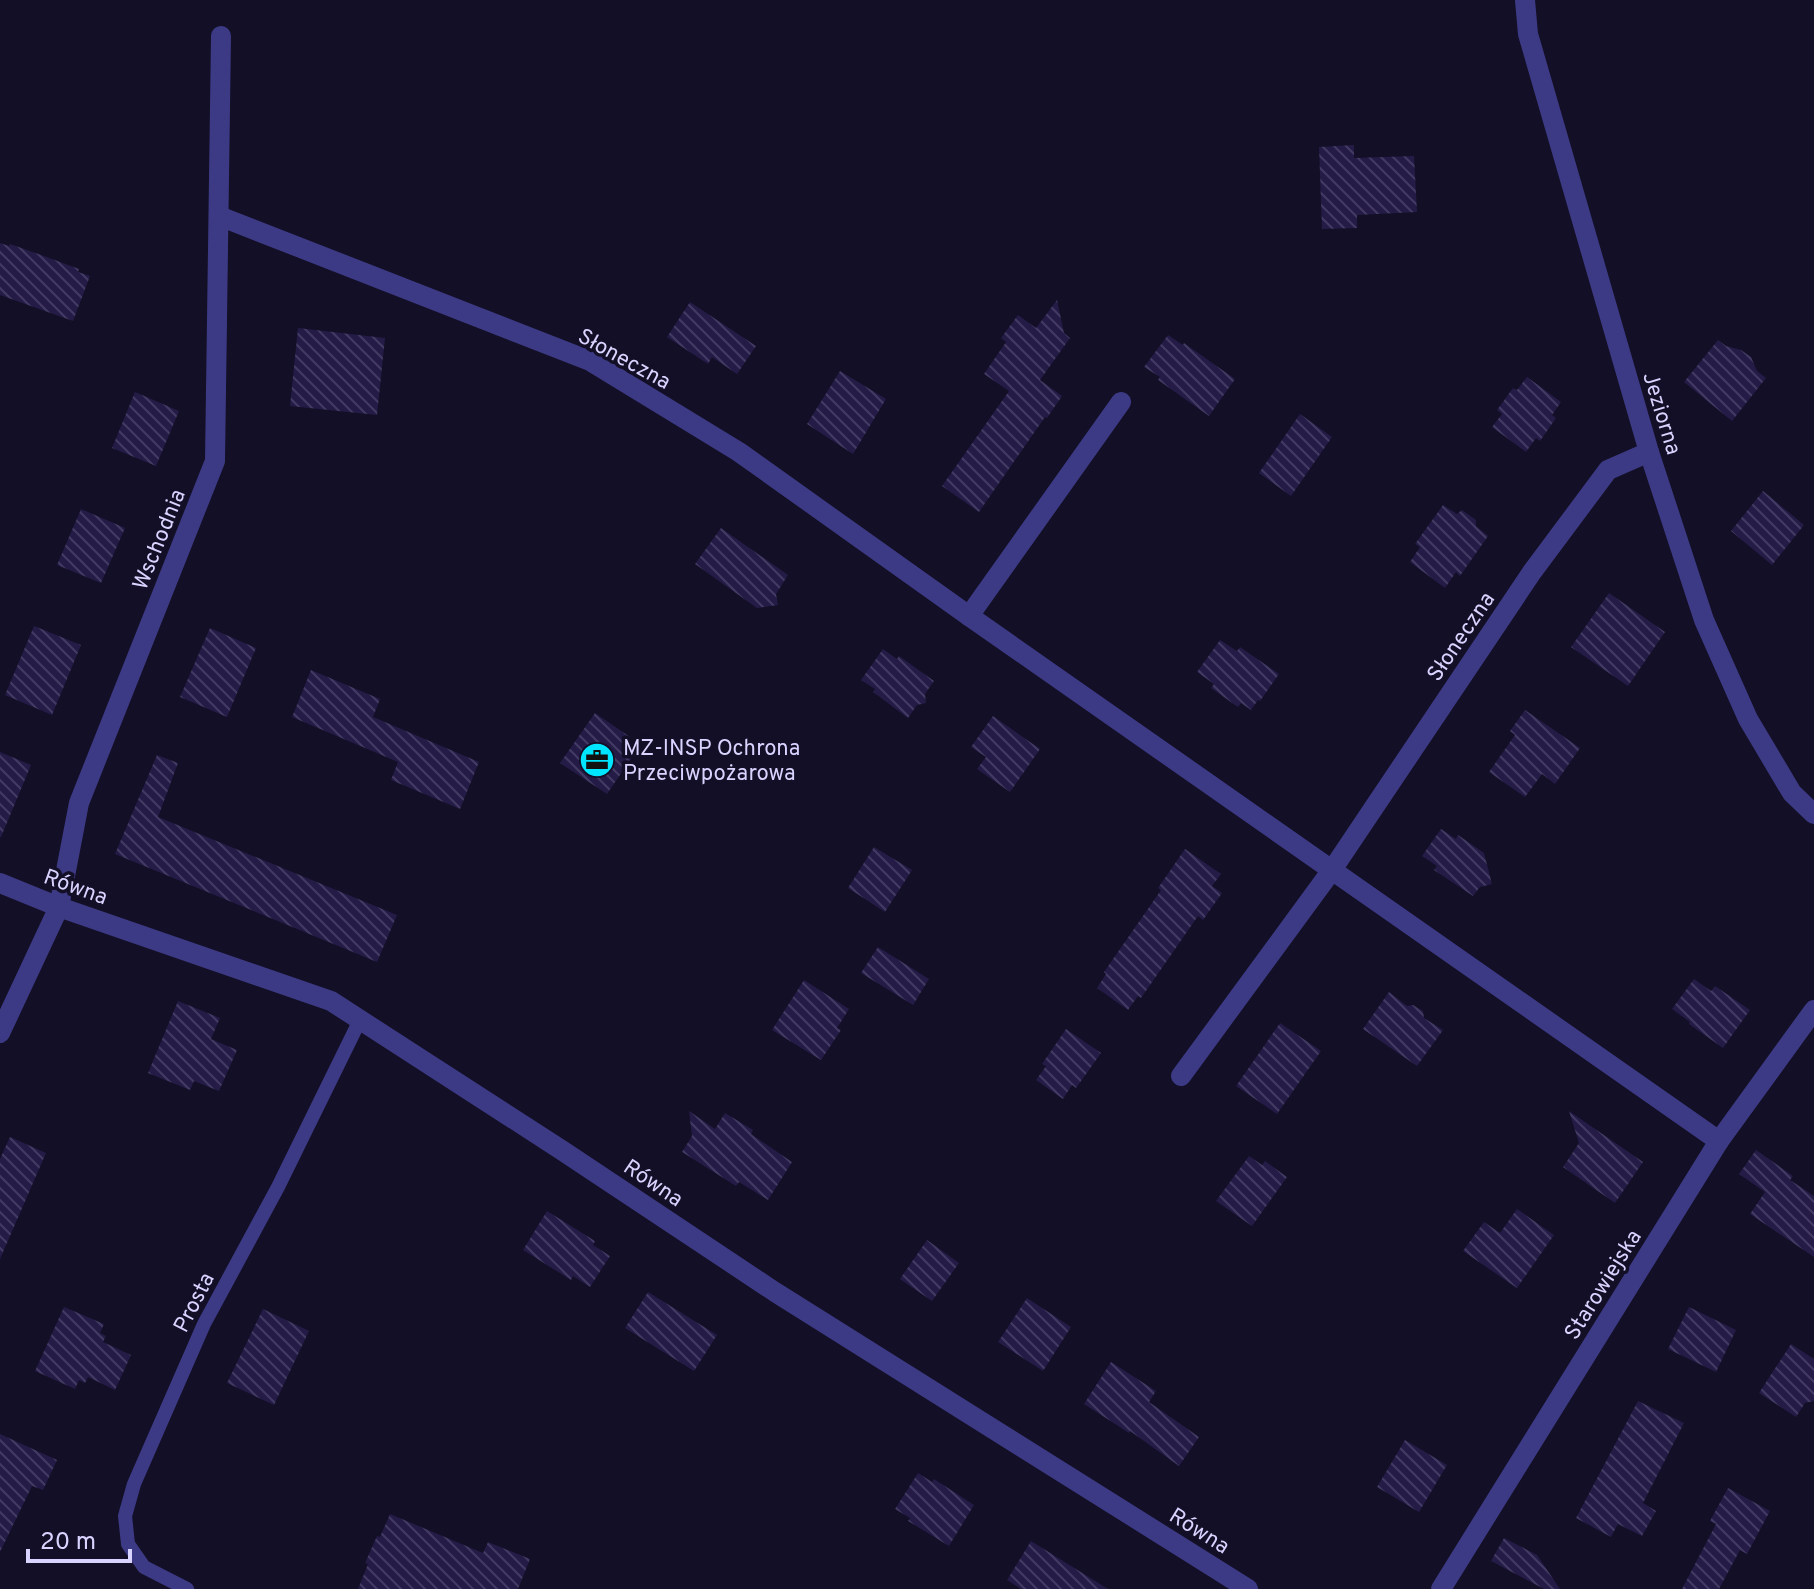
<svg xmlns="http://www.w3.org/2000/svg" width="1814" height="1589" viewBox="0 0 1814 1589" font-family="Overpass,sans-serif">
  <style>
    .building { fill: url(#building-back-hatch) }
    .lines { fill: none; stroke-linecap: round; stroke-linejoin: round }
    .service { stroke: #3d3a85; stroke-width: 14 }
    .minor { stroke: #3d3a85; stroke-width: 20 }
    .labels { text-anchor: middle; stroke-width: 7; stroke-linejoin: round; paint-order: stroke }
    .street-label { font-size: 22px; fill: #d9d4ff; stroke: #130f26 }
    .poi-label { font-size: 22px; fill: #d9d4ff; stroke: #130f26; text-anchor: start }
  </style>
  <defs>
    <pattern id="building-back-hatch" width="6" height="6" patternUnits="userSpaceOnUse" patternTransform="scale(2)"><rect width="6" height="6" fill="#241b47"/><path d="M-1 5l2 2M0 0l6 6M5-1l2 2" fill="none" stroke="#433b63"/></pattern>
  </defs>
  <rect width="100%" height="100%" fill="#130f26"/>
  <g class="building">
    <path d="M1354 145V158L1414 156 1417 212 1357 215V228L1322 229 1319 147Z"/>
    <path d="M0 243 9 246 10 244 44 256 79 269 78 272 90 276 73 321 0 295Z"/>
    <path d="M1057 300 1064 333 1070 338 1040 380 1062 396 1047 418 1045 417 979 512 942 486 1009 391 984 374 1006 342 1001 338 1018 315 1036 328Z"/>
    <path d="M690 302 756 346 737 374 712 357 708 364 667 337Z"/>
    <path d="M298 328 385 338 377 415 290 406Z"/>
    <path d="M1168 335 1183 345 1184 343 1235 379 1209 416 1158 380 1160 377 1144 367Z"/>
    <path d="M1718 340 1726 346 1741 350 1751 357 1757 371 1766 378 1732 421 1684 382Z"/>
    <path d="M840 371 886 399 853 454 807 424Z"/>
    <path d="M1527 377 1561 402 1552 415 1556 418 1540 441 1536 438 1526 452 1492 427 1502 414 1497 410 1513 388 1517 390Z"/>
    <path d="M135 392 179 411 156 466 112 448Z"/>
    <path d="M1300 414 1332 437 1291 496 1259 473Z"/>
    <path d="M1763 491 1804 525 1772 565 1731 531Z"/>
    <path d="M1443 505 1457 514 1462 510 1476 520V526L1488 536 1460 576 1456 572 1445 588 1410 562 1420 547 1415 544Z"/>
    <path d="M81 509 125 528 101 583 57 565Z"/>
    <path d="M721 528 788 575 776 594 778 605 757 608 695 564Z"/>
    <path d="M1609 593 1665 632 1628 686 1571 647Z"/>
    <path d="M34 626 81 645 52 715 5 695Z"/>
    <path d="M210 628 256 648 227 717 180 697Z"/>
    <path d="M1220 640 1237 651 1240 647 1279 674 1260 701 1258 700 1251 710 1241 703 1238 707 1211 688 1214 684 1197 672Z"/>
    <path d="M883 649 897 659 899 656 934 681 925 694 926 703 917 705 908 718 873 692 875 689 861 680Z"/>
    <path d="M311 670 380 699 373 717 479 762 460 809 391 780 398 762 292 717Z"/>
    <path d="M1525 710 1580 748 1555 784 1542 774 1525 797 1489 772 1515 735 1510 731Z"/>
    <path d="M595 713 630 737 622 748 633 756 607 794 560 763Z"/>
    <path d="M993 716 1040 749 1010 792 977 769 986 757 971 747Z"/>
    <path d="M0 752 31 765 1 837H0Z"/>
    <path d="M157 755 178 763 158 817 397 915 377 962 115 854Z"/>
    <path d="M1441 829 1456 839 1458 835 1484 853 1492 884 1480 887 1473 896 1434 870 1437 866 1422 856Z"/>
    <path d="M874 847 912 870 885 912 848 888Z"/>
    <path d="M1185 849 1221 874 1212 886 1222 893 1203 920 1198 916 1141 998 1138 996 1128 1010 1097 988 1106 974 1104 972 1161 890 1158 888Z"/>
    <path d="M878 947 929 979 913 1005 861 973Z"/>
    <path d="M1694 979 1711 991 1715 986 1750 1010 1723 1048 1689 1024 1690 1022 1672 1009Z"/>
    <path d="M804 980 849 1009 837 1028 841 1030 821 1060 772 1030Z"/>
    <path d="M1389 992 1407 1006 1413 1005 1423 1011 1424 1018 1443 1030 1417 1066 1363 1029Z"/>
    <path d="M178 1001 220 1018 211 1039 237 1050 219 1091 194 1081 190 1090 148 1073Z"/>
    <path d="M1280 1023 1321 1051 1277 1114 1236 1086Z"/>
    <path d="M1066 1029 1101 1053 1076 1088 1072 1085 1063 1099 1036 1080 1046 1066 1042 1064Z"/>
    <path d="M689 1111 715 1129 725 1113 753 1130 751 1134 792 1162 768 1200 739 1182 736 1186 682 1152 692 1136Z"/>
    <path d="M1569 1111 1643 1162 1615 1203 1563 1167 1579 1143Z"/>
    <path d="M10 1137 46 1153 0 1259V1159Z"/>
    <path d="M1756 1150 1793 1176 1790 1180 1814 1196V1257L1750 1214 1765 1192 1739 1174Z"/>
    <path d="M1249 1156 1262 1165 1265 1161 1287 1177 1252 1226 1216 1201Z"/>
    <path d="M1517 1209 1554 1235 1517 1288 1463 1251 1484 1222 1500 1233Z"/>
    <path d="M547 1211 595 1241 593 1245 610 1256 590 1287 573 1276 571 1280 523 1250Z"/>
    <path d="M927 1240 959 1263 932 1301 900 1279Z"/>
    <path d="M648 1292 717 1335 694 1371 625 1328Z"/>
    <path d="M1027 1298 1071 1327 1043 1371 998 1342Z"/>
    <path d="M64 1307 104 1324 100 1333 106 1336 103 1342 131 1355 115 1390 88 1377 85 1383 79 1380 75 1389 35 1371Z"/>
    <path d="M1689 1307 1736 1330 1716 1372 1668 1349Z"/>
    <path d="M263 1309 309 1331 274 1405 227 1383Z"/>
    <path d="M1791 1344 1814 1359V1401L1805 1403 1796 1417 1759 1393Z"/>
    <path d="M1111 1362 1156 1391 1149 1402 1199 1437 1179 1466 1130 1431 1129 1433 1084 1404Z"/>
    <path d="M1638 1401 1684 1423 1643 1503 1656 1511 1642 1536 1618 1524 1611 1537 1576 1518Z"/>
    <path d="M0 1434 57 1460 43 1490 32 1486 0 1552Z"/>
    <path d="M1405 1440 1447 1465 1419 1512 1377 1487Z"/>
    <path d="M918 1473 932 1482 934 1479 974 1505 949 1546 908 1521 910 1518 895 1509Z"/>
    <path d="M1728 1488 1770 1511 1747 1554 1740 1550 1719 1589H1682L1716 1524 1710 1521Z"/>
    <path d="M390 1514 483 1553 488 1542 530 1559 518 1589H358L368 1564 365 1563 377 1536 380 1537Z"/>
    <path d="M1504 1538 1537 1555 1560 1589H1544L1491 1561Z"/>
    <path d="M1031 1541 1108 1589H1021L1007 1580Z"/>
  </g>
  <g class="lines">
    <path class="service" d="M187 1589 144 1567 128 1544 125 1516 134 1484 204 1324 278 1187 360 1020"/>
    <g class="minor">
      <path d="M1525 0 1528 34 1649 452 1704 620 1748 719 1792 793 1814 814"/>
      <path d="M219 216 590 361 739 452 969 616 1719 1141"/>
      <path d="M969 616 1121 402"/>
      <path d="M0 883 59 907 331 1001 563 1151 775 1292 1248 1589"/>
      <path d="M0 1033 59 907 79 803 215 461 221 36"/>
      <path d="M1181 1076 1332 870 1532 572 1608 470 1649 452"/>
      <path d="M1441 1589 1719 1141 1814 1010"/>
    </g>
  </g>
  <defs>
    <g id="office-disc" transform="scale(1.8)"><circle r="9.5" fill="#00e5ff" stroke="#130f26"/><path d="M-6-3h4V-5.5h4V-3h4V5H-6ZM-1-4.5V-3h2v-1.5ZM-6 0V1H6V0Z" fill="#111"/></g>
  </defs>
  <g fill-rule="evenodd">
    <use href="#office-disc" x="597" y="760"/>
  </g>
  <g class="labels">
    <g class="street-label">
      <text transform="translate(625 358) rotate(29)" y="8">Słoneczna</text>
      <text transform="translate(1663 413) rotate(73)" y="8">Jeziorna</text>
      <text transform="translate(158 539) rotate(-68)" y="8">Wschodnia</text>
      <text transform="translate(1460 636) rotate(-56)" y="8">Słoneczna</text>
      <text transform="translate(76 886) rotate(20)" y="8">Równa</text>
      <text transform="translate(654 1182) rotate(34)" y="8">Równa</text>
      <text transform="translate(1602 1284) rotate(-58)" y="8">Starowiejska</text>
      <text transform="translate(193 1302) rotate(-63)" y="8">Prosta</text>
      <text transform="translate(1200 1530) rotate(32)" y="8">Równa</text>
    </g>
    <g class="poi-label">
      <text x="623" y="755">MZ-INSP Ochrona<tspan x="623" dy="25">Przeciwpożarowa</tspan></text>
    </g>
  </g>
  <path d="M28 1549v12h102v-12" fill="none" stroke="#d9d4ff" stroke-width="4"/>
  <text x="40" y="1549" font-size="24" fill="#d9d4ff" stroke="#130f26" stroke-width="6" paint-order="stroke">20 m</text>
</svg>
